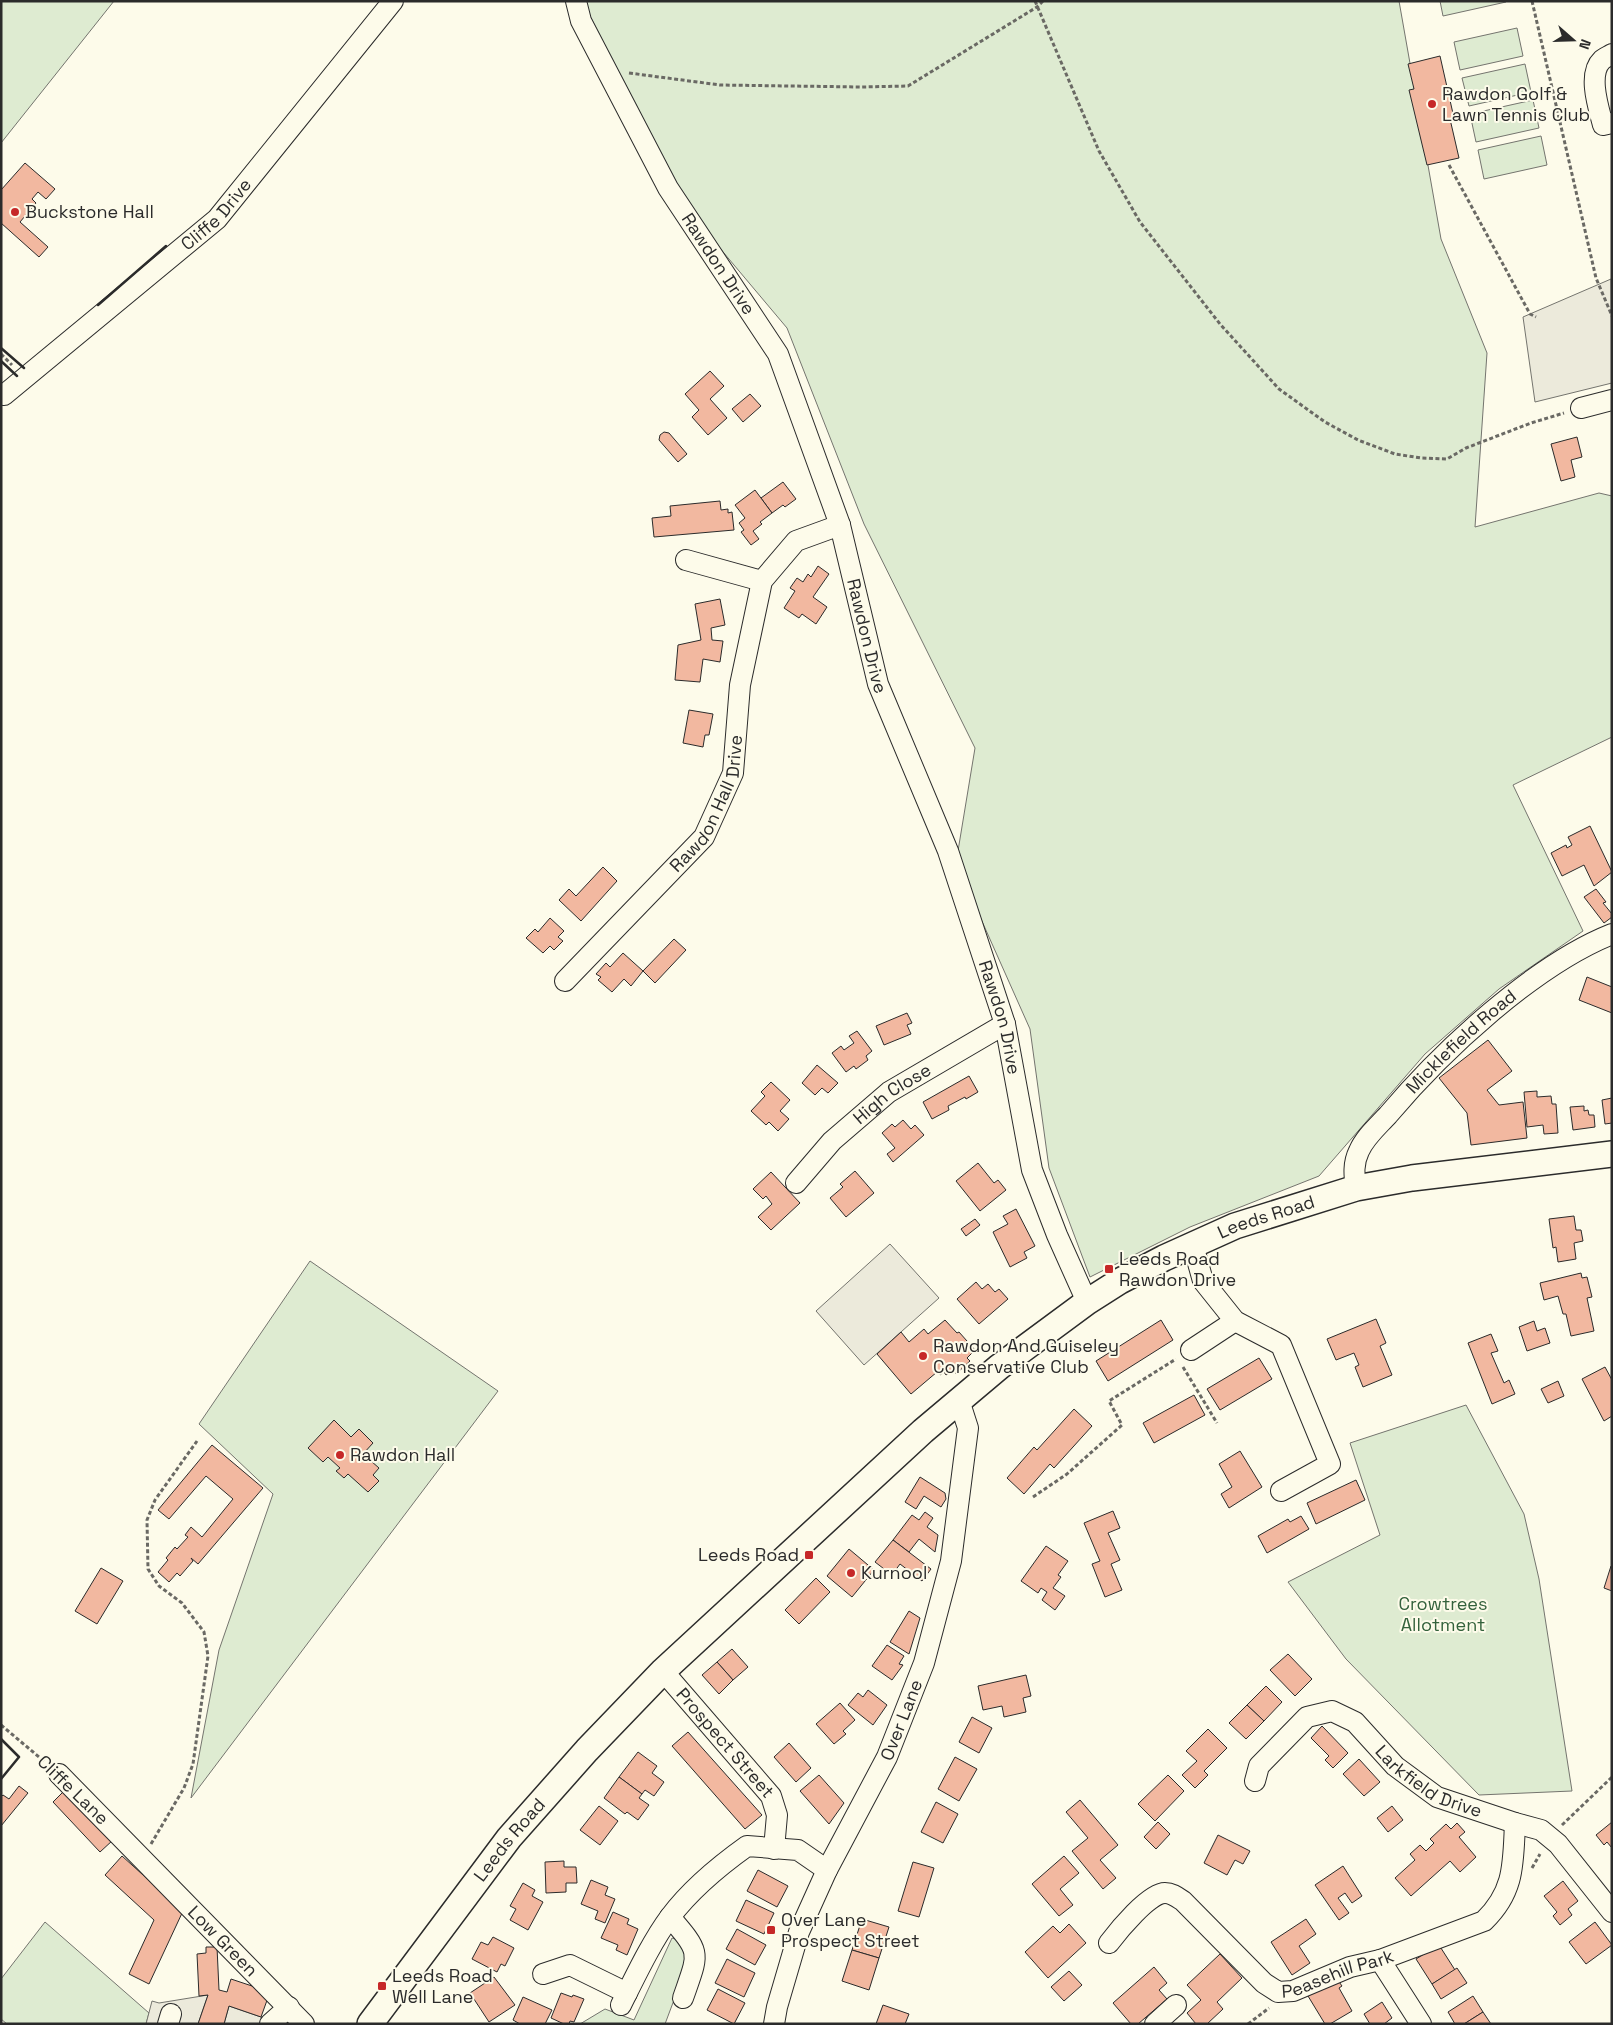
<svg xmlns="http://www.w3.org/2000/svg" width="1613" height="2025" viewBox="0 0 1613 2025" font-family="'Space Grotesk',sans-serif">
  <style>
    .green { fill: #deebd1; stroke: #74746e }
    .parking { fill: #eceadb; stroke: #74746e }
    .building { fill: #f2b8a0; stroke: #2b2b2b }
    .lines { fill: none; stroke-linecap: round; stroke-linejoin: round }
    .minor-casing { stroke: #2b2b2b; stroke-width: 22 }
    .major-casing { stroke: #2b2b2b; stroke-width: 28 }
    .path { stroke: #6a6964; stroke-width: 3; stroke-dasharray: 4 2.5; stroke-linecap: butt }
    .minor { stroke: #fdfbea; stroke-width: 20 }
    .major { stroke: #fdfbea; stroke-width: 25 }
    .wall { stroke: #2b2b2b; stroke-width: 2.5 }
    .poi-dot { fill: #c62828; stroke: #fdfbea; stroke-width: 2 }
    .labels { text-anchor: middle; stroke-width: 4; stroke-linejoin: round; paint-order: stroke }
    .poi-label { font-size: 18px; fill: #2b2b2b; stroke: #fdfbea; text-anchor: start }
    .street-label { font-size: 18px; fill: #2b2b2b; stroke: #fdfbea }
    .park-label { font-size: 18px; fill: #34623c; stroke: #fdfbea }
  </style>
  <rect width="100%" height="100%" fill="#fdfbea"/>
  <g class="green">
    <path d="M1 1H114L1 143Z"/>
    <path d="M586 1H1399L1441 239 1487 353 1475 527 1599 493 1612 496V737L1513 785 1583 931 1499 989 1425 1054 1319 1176 1190 1227 1090 1277 1049 1168 1030 1029 956 863 975 748 864 524 787 328 681 202 590 16Z"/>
    <path d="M1440 1H1506V2L1443 16Z"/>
    <path d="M1517 28 1523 56 1460 70 1454 42Z"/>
    <path d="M1525 64 1531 92 1469 106 1462 78Z"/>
    <path d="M1533 100 1539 128 1476 142 1470 114Z"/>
    <path d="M1541 136 1547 165 1484 179 1478 150Z"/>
    <path d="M310 1261 498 1391 191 1798 219 1650 273 1494 199 1424Z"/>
    <path d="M1466 1405 1524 1514 1539 1579 1572 1791 1479 1795 1346 1659 1288 1582 1380 1535 1350 1443Z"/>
    <path d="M45 1922 149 2013 146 2024H7L1 2019V1979Z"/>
    <path d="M672 1938 679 1940 686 1946V1968L665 2024H580L605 2009 634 2020Z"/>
  </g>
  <g class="parking">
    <path d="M1611 279 1612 383 1535 402 1523 317Z"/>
    <path d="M890 1244 939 1298 864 1365 816 1311Z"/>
    <path d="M208 1995 198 2024H146L152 2001 159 2003Z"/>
    <path d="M229 2006 261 2017 272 2024H224Z"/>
  </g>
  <g class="building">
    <path d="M1440 56 1454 118 1450 119 1459 158 1427 165 1409 90 1414 89 1408 64Z"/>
    <path d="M25 163 55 189 46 199 38 192 32 199 36 203 20 222 48 247 39 257 1 223V190Z"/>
    <path d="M710 371 724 386 710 399 727 418 708 435 692 417 699 410 685 394Z"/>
    <path d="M750 394 761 406 743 422 732 409Z"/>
    <path d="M664 432 669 433 687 454 678 462 659 440 660 435Z"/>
    <path d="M1577 437 1582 457 1571 460 1575 477 1561 481 1551 444Z"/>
    <path d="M783 482 796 499 785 507 783 505 772 513 761 498Z"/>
    <path d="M755 490 772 513 760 522 762 524 753 531 759 539 751 545 741 532 744 530 739 523 745 518 735 505Z"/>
    <path d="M720 501 721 510 728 509V513L732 512 734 530 654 537 652 518 671 516 670 506Z"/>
    <path d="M818 566 829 574 813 597 827 607 816 624 802 614 799 618 784 608 795 591 790 588 797 578 803 582 808 574 811 577Z"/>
    <path d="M720 599 725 625 711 628 712 640 723 641 720 662 703 659 700 682 675 680 678 645 701 640 695 604Z"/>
    <path d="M689 710 713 714 709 735H705L703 747 683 743Z"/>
    <path d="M1590 826 1612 872 1594 886 1584 865 1562 876 1551 853 1566 845 1567 848 1572 845 1568 837Z"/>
    <path d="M603 867 617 881 581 921 559 900 569 889 576 896Z"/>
    <path d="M1596 889 1606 902 1603 903 1612 914V917L1604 923 1584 897Z"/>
    <path d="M550 918 564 931 558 937 563 941 554 950 550 946 543 953 526 938 535 929 538 932Z"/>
    <path d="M674 939 686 950 655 983 643 971Z"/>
    <path d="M623 953 643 971 631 986 624 979 612 992 598 980 601 977 596 974 606 963 610 967Z"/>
    <path d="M1587 977 1612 987V1013L1579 1000Z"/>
    <path d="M907 1013 912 1023 907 1025 911 1034 884 1045 876 1026Z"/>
    <path d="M857 1031 872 1051 866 1056 868 1060 856 1069 854 1066 846 1072 832 1053 841 1046 844 1050 854 1043 849 1036Z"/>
    <path d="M1488 1040 1512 1071 1487 1090 1499 1105 1523 1102 1527 1138 1471 1145 1467 1113 1439 1078Z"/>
    <path d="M817 1065 838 1083 828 1093 822 1088 815 1095 802 1083Z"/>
    <path d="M969 1076 978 1092 966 1099 965 1097 948 1106 949 1110 932 1119 923 1102Z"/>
    <path d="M771 1082 790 1100 780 1111 789 1119 778 1131 769 1122 766 1125 751 1111 765 1096 761 1092Z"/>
    <path d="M1537 1091V1097L1551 1096 1552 1104H1556L1558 1133 1544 1134 1543 1125 1527 1127 1524 1092Z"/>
    <path d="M1612 1098V1123L1605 1124 1602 1100Z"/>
    <path d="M1584 1106V1111L1588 1110 1589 1115H1594L1595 1127 1573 1130 1570 1107Z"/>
    <path d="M903 1120 911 1129 915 1125 924 1135 893 1162 887 1154 895 1148 882 1133 892 1124 895 1127Z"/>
    <path d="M978 1163 994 1183 998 1180 1006 1190 980 1211 956 1181Z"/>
    <path d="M855 1171 874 1193 846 1217 830 1198 843 1187 840 1184Z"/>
    <path d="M771 1172 800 1203 771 1230 758 1217 772 1204 766 1196 763 1199 753 1189Z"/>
    <path d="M1016 1209 1035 1246 1024 1252 1027 1258 1010 1267 993 1232 1008 1224 1003 1216Z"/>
    <path d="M1574 1216 1576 1230H1581L1583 1241 1574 1243 1576 1259 1558 1262 1556 1247 1553 1248 1549 1219Z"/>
    <path d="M975 1219 980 1225 966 1236 961 1229Z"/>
    <path d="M1581 1273 1582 1278 1587 1277 1592 1297 1587 1298 1594 1331 1571 1336 1566 1314H1563L1558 1296 1544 1300 1540 1283Z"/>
    <path d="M976 1282 982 1289 988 1284 995 1292 999 1289 1008 1299 979 1324 957 1299Z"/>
    <path d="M1376 1319 1386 1343 1380 1346 1392 1375 1363 1387 1355 1367 1359 1365 1354 1353 1336 1360 1327 1339Z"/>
    <path d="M945 1320 957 1333 959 1332 975 1350 967 1358 970 1361 956 1374 953 1370 946 1375 944 1372 940 1375 937 1372 911 1394 877 1354 901 1332 909 1342 924 1329 928 1334Z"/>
    <path d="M1161 1320 1173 1340 1108 1381 1096 1361Z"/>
    <path d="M1534 1321 1537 1331 1545 1328 1550 1343 1527 1351 1519 1327Z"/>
    <path d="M1491 1334 1498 1351 1491 1353 1504 1383 1509 1380 1515 1394 1492 1404 1468 1343Z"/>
    <path d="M1259 1358 1272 1379 1220 1410 1207 1389Z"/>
    <path d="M1605 1367 1612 1380V1416L1604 1421 1582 1379Z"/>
    <path d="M1558 1381 1564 1396 1548 1403 1541 1389Z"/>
    <path d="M1194 1395 1205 1415 1154 1443 1143 1423Z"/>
    <path d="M1074 1409 1092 1426 1054 1468 1050 1464 1024 1494 1007 1478 1034 1447 1037 1450Z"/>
    <path d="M334 1420 351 1437 359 1429 373 1443 363 1454 379 1468 373 1475 379 1481 368 1492 348 1474 344 1478 336 1471 340 1468 328 1457 323 1462 308 1448Z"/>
    <path d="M212 1445 263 1488 198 1564 191 1558 193 1561 180 1576 177 1573 169 1582 158 1572 168 1560 166 1558 175 1547 177 1549 188 1537 185 1535 191 1527 202 1537 233 1499 206 1476 169 1519 158 1510Z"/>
    <path d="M1240 1451 1262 1487 1229 1508 1221 1494 1232 1487 1219 1464Z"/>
    <path d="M920 1477 945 1493 946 1499 941 1507 924 1496 916 1509 905 1502Z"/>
    <path d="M1356 1480 1365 1500 1316 1524 1307 1503Z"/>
    <path d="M1113 1511 1120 1528 1108 1533 1120 1560 1111 1564 1122 1590 1105 1597 1092 1564 1100 1561 1084 1523Z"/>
    <path d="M925 1512 933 1518 927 1527 938 1535 935 1552 919 1539 909 1552 893 1540 912 1515 919 1520Z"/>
    <path d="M1301 1516 1309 1529 1267 1553 1258 1536 1288 1519 1290 1522Z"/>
    <path d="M893 1540 931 1569 922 1581 900 1564 892 1575 875 1562Z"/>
    <path d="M1046 1546 1068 1561 1058 1575 1061 1577 1053 1588 1065 1596 1055 1610 1042 1600 1047 1592 1041 1588 1038 1593 1021 1581Z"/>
    <path d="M849 1549 874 1570 852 1597 827 1576Z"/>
    <path d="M1611 1566H1612V1591L1604 1588Z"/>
    <path d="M101 1568 123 1581 97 1624 75 1611Z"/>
    <path d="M816 1578 830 1592 799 1624 785 1610Z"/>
    <path d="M909 1611 920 1618 909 1654 890 1642Z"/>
    <path d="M887 1645 904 1656 899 1664 903 1665 892 1680 872 1666Z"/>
    <path d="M732 1649 748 1667 733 1680 717 1662Z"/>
    <path d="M1288 1654 1312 1679 1295 1696 1270 1670Z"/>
    <path d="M717 1662 733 1680 719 1694 702 1675Z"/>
    <path d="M1026 1675 1031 1696 1023 1698 1026 1712 1004 1717 1002 1706 983 1710 978 1686Z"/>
    <path d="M1266 1686 1282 1702 1264 1721 1247 1705Z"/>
    <path d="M868 1690 887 1705 873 1725 848 1705 858 1693 863 1697Z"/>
    <path d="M840 1703 855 1720 843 1731 846 1734 834 1744 816 1724Z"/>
    <path d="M1247 1705 1264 1721 1246 1739 1229 1723Z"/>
    <path d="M972 1717 992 1728 979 1753 959 1742Z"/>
    <path d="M1322 1726 1348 1753 1333 1768 1325 1760 1329 1756 1311 1738Z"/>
    <path d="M1208 1729 1227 1748 1204 1771 1208 1775 1195 1788 1182 1775 1197 1761 1186 1751Z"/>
    <path d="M688 1732 762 1815 745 1829 672 1746Z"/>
    <path d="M789 1743 811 1768 796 1782 774 1757Z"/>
    <path d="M638 1752 657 1766 652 1773 664 1782 654 1796 645 1790 642 1794 619 1777Z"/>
    <path d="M955 1757 977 1769 959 1801 938 1789Z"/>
    <path d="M1359 1759 1380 1782 1364 1796 1343 1774Z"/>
    <path d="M819 1775 844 1803 829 1824 800 1791Z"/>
    <path d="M1168 1775 1184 1791 1155 1821 1138 1804Z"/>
    <path d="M619 1777 642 1794 639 1798 649 1805 638 1820 627 1812 625 1814 604 1798Z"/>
    <path d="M19 1786 28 1793 1 1826V1797L3 1795 9 1799Z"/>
    <path d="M66 1789 113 1840 100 1852 53 1802Z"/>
    <path d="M1080 1800 1118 1845 1100 1860 1116 1878 1103 1889 1072 1851 1088 1838 1066 1812Z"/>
    <path d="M936 1802 958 1814 943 1843 921 1832Z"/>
    <path d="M599 1806 618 1821 600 1845 580 1830Z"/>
    <path d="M1392 1806 1403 1820 1388 1832 1377 1818Z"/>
    <path d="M1158 1822 1170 1834 1156 1849 1144 1837Z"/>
    <path d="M1612 1822V1848L1607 1842 1604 1845 1596 1835Z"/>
    <path d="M1457 1823 1465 1832 1459 1837 1476 1857 1460 1872 1450 1861 1411 1896 1395 1878 1415 1860 1410 1854 1420 1845 1426 1851 1434 1843 1430 1839 1446 1824 1451 1829Z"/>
    <path d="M1218 1835 1250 1851 1243 1864 1235 1860 1227 1875 1204 1863Z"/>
    <path d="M122 1856 183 1911 149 1984 129 1974 154 1920 105 1875Z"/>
    <path d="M1064 1856 1079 1873 1060 1889 1073 1905 1059 1916 1032 1884Z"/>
    <path d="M564 1861V1867H576L577 1883H566V1892L546 1893 545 1862Z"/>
    <path d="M913 1862 934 1868 919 1917 898 1911Z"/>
    <path d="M1343 1866 1362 1896 1352 1903 1345 1893 1338 1898 1349 1913 1339 1920 1315 1885Z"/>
    <path d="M758 1870 788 1886 777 1907 747 1891Z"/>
    <path d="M591 1880 608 1887 605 1895 615 1899 605 1923 595 1919 598 1911 581 1904Z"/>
    <path d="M1563 1881 1578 1901 1568 1909 1572 1915 1560 1925 1553 1916 1557 1912 1544 1896Z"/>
    <path d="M523 1883 535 1890 532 1896 543 1902 528 1930 510 1920 516 1909 510 1906Z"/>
    <path d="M746 1900 774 1913 764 1934 736 1921Z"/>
    <path d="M613 1912 629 1919 627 1924 638 1929 627 1955 616 1950 618 1945 601 1938Z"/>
    <path d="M862 1919 889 1927 879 1958 852 1950Z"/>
    <path d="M1306 1919 1316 1934 1299 1946 1310 1963 1292 1975 1271 1942Z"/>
    <path d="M1595 1922 1612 1945 1586 1964 1569 1942Z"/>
    <path d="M1069 1924 1086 1943 1048 1978 1025 1952 1053 1926 1060 1933Z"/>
    <path d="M737 1929 766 1945 755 1965 726 1949Z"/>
    <path d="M493 1937 514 1948 505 1966 501 1964 497 1972 472 1959 481 1942 488 1945Z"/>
    <path d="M1439 1945 1455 1970 1432 1984 1416 1959Z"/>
    <path d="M206 1947H217L219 1990 227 1992 231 1979 270 1992 261 2017 229 2006 224 2024H198L208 1995 199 1996 197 1954 206 1953Z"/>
    <path d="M852 1950 879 1958 869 1990 842 1981Z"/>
    <path d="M1220 1954 1242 1978 1217 2002 1223 2009 1207 2024H1196L1187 2013 1201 2000 1187 1985Z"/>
    <path d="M727 1959 755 1973 744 1997 715 1983Z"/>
    <path d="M1154 1967 1167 1983 1159 1990 1167 1999 1138 2024H1131L1113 2003Z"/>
    <path d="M1457 1968 1467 1983 1441 1999 1432 1984Z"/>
    <path d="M1069 1971 1082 1985 1064 2001 1051 1987Z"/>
    <path d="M494 1977 515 2005 489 2022 470 1993Z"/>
    <path d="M1337 1979 1342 1986 1339 1988 1352 2011 1330 2024H1325L1308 1996Z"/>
    <path d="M718 1989 745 2003 734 2024 707 2010Z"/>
    <path d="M561 1993 572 1997 573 1995 584 1999 574 2022 570 2021 569 2024H564L551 2018Z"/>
    <path d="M1473 1996 1483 2012 1464 2024H1455L1448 2012Z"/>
    <path d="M523 1997 552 2010 545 2024H520L513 2020Z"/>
    <path d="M1382 2002 1392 2018 1384 2024H1370L1364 2014Z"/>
    <path d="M883 2005 909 2014 905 2024H876Z"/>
    <path d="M1483 2012 1491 2024H1464Z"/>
  </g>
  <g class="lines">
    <g class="minor-casing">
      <g id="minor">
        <path id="s1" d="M576 1 581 21 668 188 778 354 840 525 878 684 948 851 1005 1024 1032 1170 1057 1235 1087 1302"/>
        <path d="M1612 54C1609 56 1604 58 1602 60 1587 74 1599 109 1603 125L1612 123"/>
        <path id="s2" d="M4 395 217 219 393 1"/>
        <path d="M1581 408 1612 400"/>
        <path d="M686 560 762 581"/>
        <path id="s3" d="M565 981 704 837 733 773 740 685 762 581 796 541 840 525"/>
        <path id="s4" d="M796 1183 832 1141 889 1092 1005 1024"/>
        <path id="s5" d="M1356 1188C1354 1175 1353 1163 1359 1151 1365 1137 1378 1126 1388 1115 1442 1051 1534 965 1612 934"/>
        <path d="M1193 1245 1203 1281 1235 1321 1281 1345 1330 1464 1281 1491"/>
        <path d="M1191 1350 1235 1321"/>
        <path id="s6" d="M663 1671 771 1796 777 1815 774 1849"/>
        <path id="s7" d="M59 1774 304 2024"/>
        <path id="s8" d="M1255 1781 1259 1766 1307 1717 1332 1711 1355 1722 1395 1766 1437 1797 1515 1823 1541 1830 1558 1844 1612 1912"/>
        <path d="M670 1917C702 1954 699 1952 683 1998"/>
        <path id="s9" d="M1109 1943C1118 1931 1149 1893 1165 1893 1172 1893 1177 1897 1183 1901L1264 1983 1278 1992 1293 1991 1350 1967 1380 1960 1484 1921C1515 1891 1513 1863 1515 1823"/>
        <path d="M1380 1960 1421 2024"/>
        <path d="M543 1974 570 1965 627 1993"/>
        <path d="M621 2005C635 1977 652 1941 670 1917 691 1889 719 1866 747 1846L798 1850 827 1870"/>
        <path d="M168 2024 171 2014"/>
        <path d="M270 2024 289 2007"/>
        <path id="s10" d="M774 2024 777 2007 799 1932 827 1870 887 1757 924 1663 951 1561 968 1428 959 1400"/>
        <path d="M1155 2024 1176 2005"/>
      </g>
    </g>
    <g class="major-casing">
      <g id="major">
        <path id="s11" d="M370 2024 509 1838 587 1750 663 1671 923 1431 999 1367 1087 1302 1120 1281 1164 1258 1235 1226 1356 1188 1412 1178 1612 1154"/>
      </g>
    </g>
    <g class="path">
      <path d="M1035 1 1099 151 1140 222 1220 324 1279 389 1325 422 1358 440 1395 454 1421 458 1447 459 1466 448 1531 423 1564 413"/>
      <path d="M1532 1 1596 278 1612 316"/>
      <path d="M629 73 720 85 861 87 908 86 1037 7 1043 1"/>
      <path d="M1449 165 1530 314 1536 317"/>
      <path d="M1 354 12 365"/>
      <path d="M1183 1367 1217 1423"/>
      <path d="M1033 1497 1067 1474 1122 1425 1109 1401 1176 1359"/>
      <path d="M1 1725 45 1762"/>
      <path d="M1562 1825 1612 1777"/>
      <path d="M151 1844 184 1788 193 1764 208 1656 204 1632 182 1603 159 1586 148 1569 147 1520 155 1500 197 1441"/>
      <path d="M1532 1868 1540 1854"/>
      <path d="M1248 2024 1269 2008"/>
    </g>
    <use href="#minor" class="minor"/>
    <use href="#major" class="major"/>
    <g class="wall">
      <path d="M98 305 166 246"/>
      <path d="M1 348 24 368"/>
      <path d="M1 361 17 376"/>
      <path d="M1 1739 19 1757 1 1779"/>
    </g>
  </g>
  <g class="poi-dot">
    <circle cx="1432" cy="104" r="5"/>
    <circle cx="15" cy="212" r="5"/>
    <rect x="1104" y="1264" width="10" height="10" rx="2.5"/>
    <circle cx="923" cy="1356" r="5"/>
    <circle cx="340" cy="1455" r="5"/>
    <rect x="804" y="1550" width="10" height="10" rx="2.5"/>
    <circle cx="851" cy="1573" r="5"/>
    <rect x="766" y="1925" width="10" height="10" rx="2.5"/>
    <rect x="377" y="1981" width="10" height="10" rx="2.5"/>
  </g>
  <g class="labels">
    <g class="poi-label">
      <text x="1442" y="100">Rawdon Golf &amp;<tspan x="1442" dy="21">Lawn Tennis Club</tspan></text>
      <text x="25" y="218">Buckstone Hall</text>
      <text x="1119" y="1265">Leeds Road<tspan x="1119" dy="21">Rawdon Drive</tspan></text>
      <text x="933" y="1352">Rawdon And Guiseley<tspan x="933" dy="21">Conservative Club</tspan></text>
      <text x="350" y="1461">Rawdon Hall</text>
      <text x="799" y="1561" text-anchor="end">Leeds Road</text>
      <text x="861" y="1579">Kurnool</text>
      <text x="781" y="1926">Over Lane<tspan x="781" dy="21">Prospect Street</tspan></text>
      <text x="392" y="1982">Leeds Road<tspan x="392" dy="21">Well Lane</tspan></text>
    </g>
    <g class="street-label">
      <text dy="6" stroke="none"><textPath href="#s2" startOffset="279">Cliffe Drive</textPath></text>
      <text dy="6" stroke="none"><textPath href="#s1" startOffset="300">Rawdon Drive</textPath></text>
      <text dy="6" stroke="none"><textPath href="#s1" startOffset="704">Rawdon Drive</textPath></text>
      <text dy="6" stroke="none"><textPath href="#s3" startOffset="232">Rawdon Hall Drive</textPath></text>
      <text dy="6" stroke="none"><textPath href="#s1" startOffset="1109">Rawdon Drive</textPath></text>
      <text dy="6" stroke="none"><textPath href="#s5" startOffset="188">Micklefield Road</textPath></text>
      <text dy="6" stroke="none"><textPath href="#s4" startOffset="132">High Close</textPath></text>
      <text dy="6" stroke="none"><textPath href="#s11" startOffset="1221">Leeds Road</textPath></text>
      <text dy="6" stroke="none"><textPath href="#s10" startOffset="331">Over Lane</textPath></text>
      <text dy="6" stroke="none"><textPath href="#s6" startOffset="95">Prospect Street</textPath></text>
      <text dy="6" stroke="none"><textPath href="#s8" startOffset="232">Larkfield Drive</textPath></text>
      <text transform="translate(73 1790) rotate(44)" y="6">Cliffe Lane</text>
      <text dy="6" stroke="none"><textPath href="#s11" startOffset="231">Leeds Road</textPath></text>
      <text dy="6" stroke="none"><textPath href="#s7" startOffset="234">Low Green</textPath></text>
      <text dy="6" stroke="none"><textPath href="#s9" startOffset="291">Peasehill Park</textPath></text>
    </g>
    <g class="park-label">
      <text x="1443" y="1610">Crowtrees<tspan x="1443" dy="21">Allotment</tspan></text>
    </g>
  </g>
  <rect width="1613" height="2025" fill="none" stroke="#2b2b2b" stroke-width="5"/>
  <g transform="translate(1573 40) rotate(110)" stroke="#fdfbea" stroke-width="4" paint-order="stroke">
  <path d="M0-4L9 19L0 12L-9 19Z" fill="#2b2b2b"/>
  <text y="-8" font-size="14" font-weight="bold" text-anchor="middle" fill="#2b2b2b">N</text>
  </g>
</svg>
